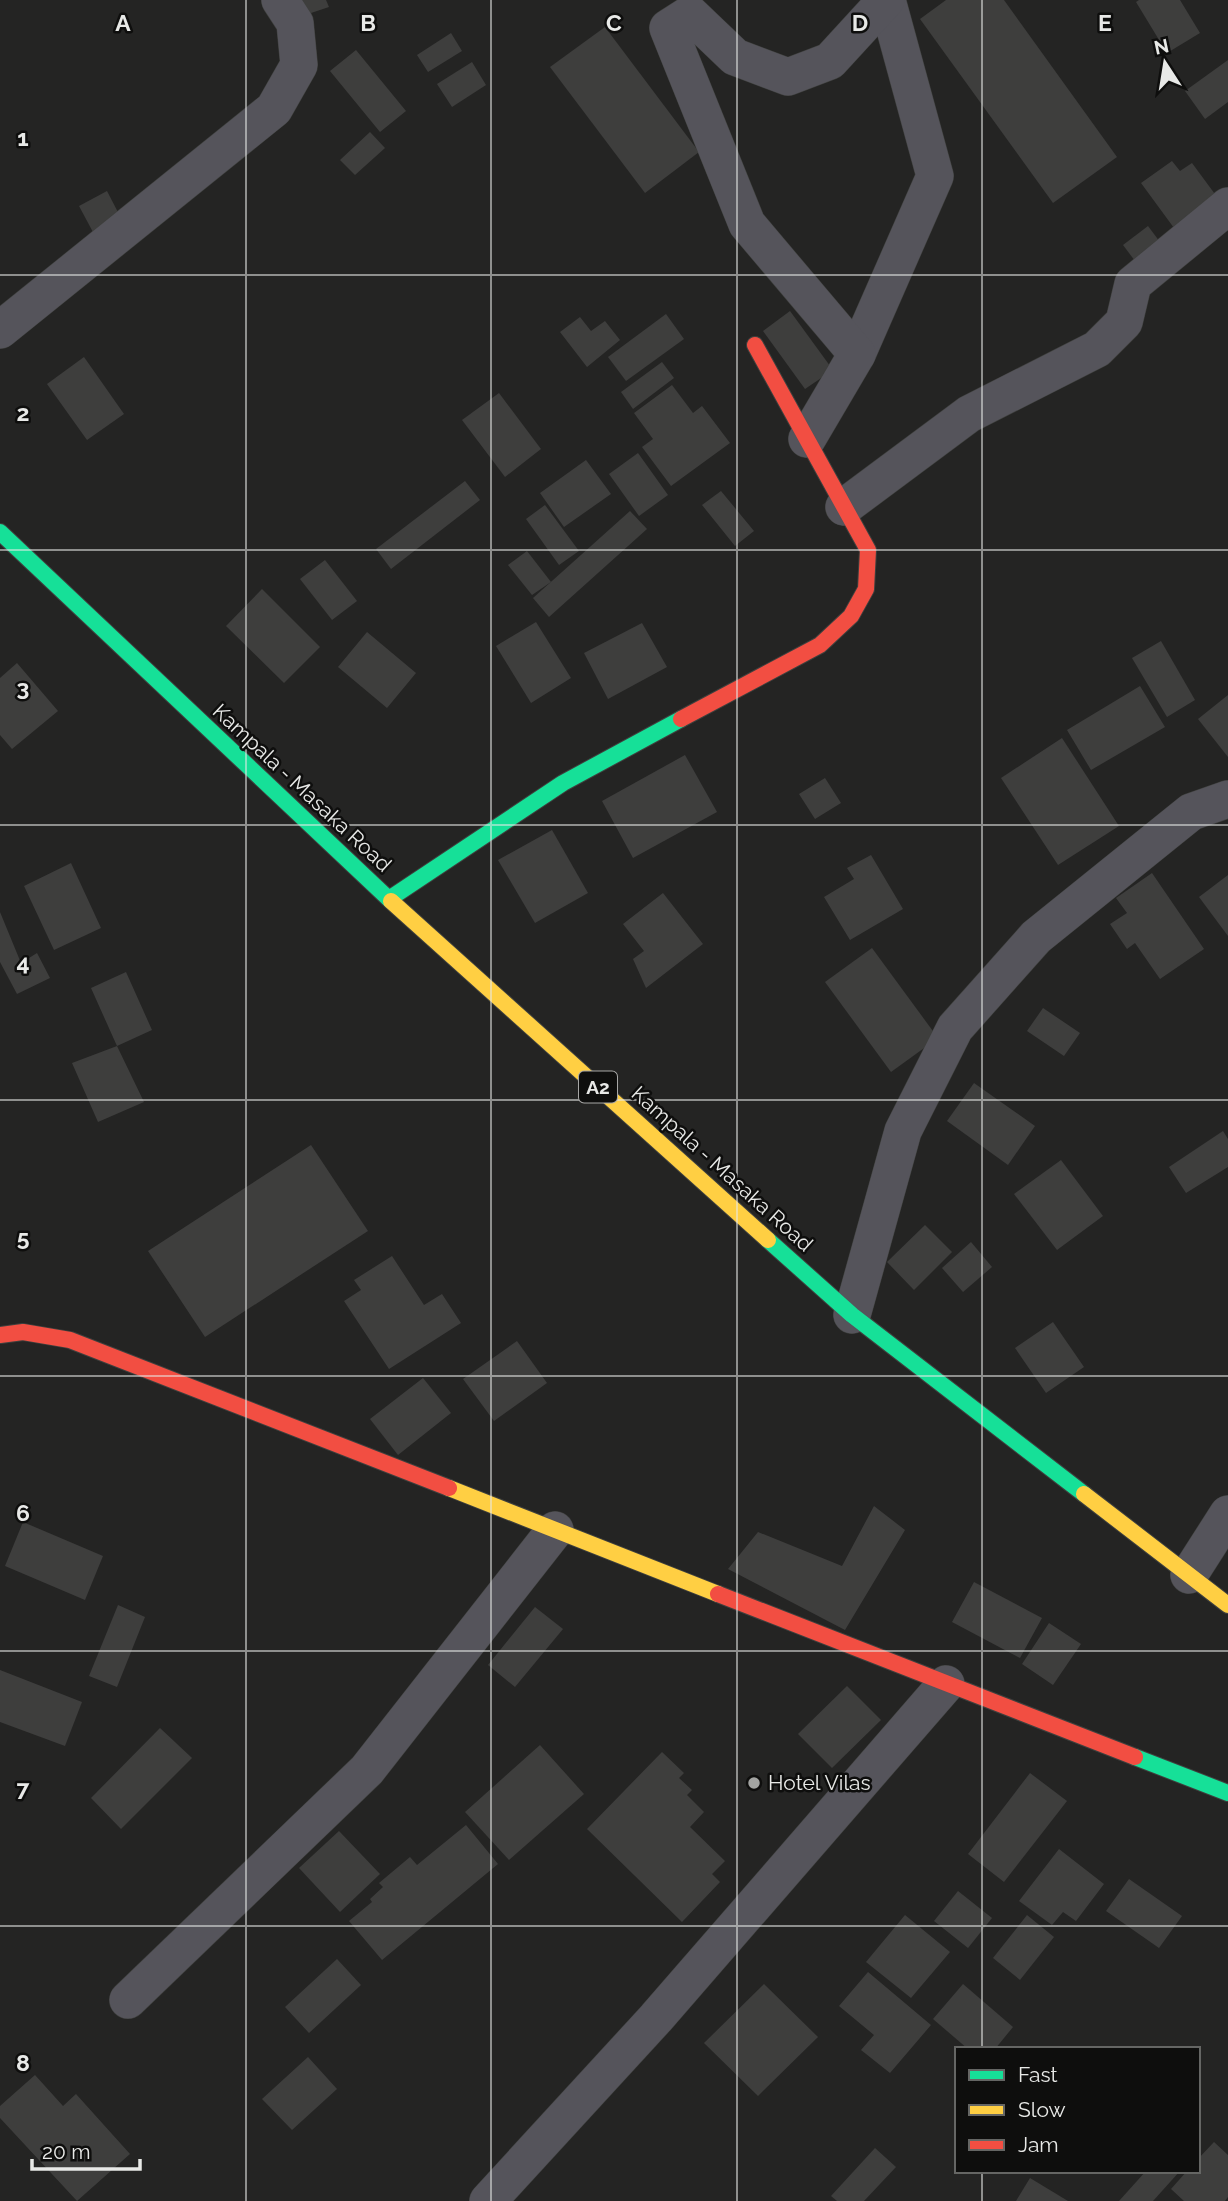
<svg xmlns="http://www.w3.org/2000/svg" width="1228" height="2201" viewBox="0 0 1228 2201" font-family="Raleway,sans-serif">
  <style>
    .building { fill: #3e3e3d }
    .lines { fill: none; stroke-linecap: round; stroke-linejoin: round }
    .street-casing { stroke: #3f403e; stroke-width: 38 }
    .fast-casing { stroke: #3f403e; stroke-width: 18 }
    .slow-casing { stroke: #3f403e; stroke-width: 18 }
    .jam-casing { stroke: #3f403e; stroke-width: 18 }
    .street { stroke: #55545b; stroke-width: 37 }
    .fast { stroke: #16e098; stroke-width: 16 }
    .slow { stroke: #ffcf43; stroke-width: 16 }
    .jam { stroke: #f24e42; stroke-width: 16 }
    .grid { fill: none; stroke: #e8e9e7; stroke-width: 2; stroke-opacity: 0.55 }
    .poi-dot { fill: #a3a4a2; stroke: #0e0e0d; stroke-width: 2.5 }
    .labels { text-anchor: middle; stroke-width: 5; stroke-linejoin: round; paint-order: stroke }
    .shield { fill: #0e0e0d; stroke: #a7a7a6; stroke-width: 2 }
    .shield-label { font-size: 19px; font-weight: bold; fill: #e8e9e7 }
    .street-label { font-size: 21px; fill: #e8e9e7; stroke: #0e0e0d }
    .poi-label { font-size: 21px; fill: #e8e9e7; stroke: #0e0e0d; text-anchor: start }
    .grid-label { font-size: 23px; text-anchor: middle; font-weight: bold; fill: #e8e9e7; stroke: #0e0e0d; stroke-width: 5; stroke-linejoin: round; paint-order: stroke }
  </style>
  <rect width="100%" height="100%" fill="#242423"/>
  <g class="building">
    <path d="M300 0H326L329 7 305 15Z"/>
    <path d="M946 0H1004L1117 157 1053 203 920 19Z"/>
    <path d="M1139 0H1180L1200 33 1167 53 1136 2Z"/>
    <path d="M605 27 699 152 645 193 550 67Z"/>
    <path d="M451 33 462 51 428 72 417 55Z"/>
    <path d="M356 50 406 111 380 132 330 71Z"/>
    <path d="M1228 60V102L1205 119 1185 91Z"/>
    <path d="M472 62 486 85 452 107 437 84Z"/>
    <path d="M370 132 385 148 355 175 340 160Z"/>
    <path d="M1172 161 1180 171 1192 163 1223 205 1174 228 1141 183Z"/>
    <path d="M107 191 122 220 94 234 79 206Z"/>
    <path d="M1148 226 1166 250 1141 269 1123 245Z"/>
    <path d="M790 311 833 370 805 389 763 331Z"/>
    <path d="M666 314 684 339 626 381 608 357Z"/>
    <path d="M580 317 591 331 605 321 620 340 587 367 560 332Z"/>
    <path d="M84 357 124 414 87 440 47 384Z"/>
    <path d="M662 362 674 378 633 409 621 392Z"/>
    <path d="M672 385 693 413 702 406 730 443 671 486 642 447 653 439 634 413Z"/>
    <path d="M499 393 541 449 505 477 462 420Z"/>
    <path d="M638 453 668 495 639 516 609 474Z"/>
    <path d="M586 460 611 494 564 527 540 493Z"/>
    <path d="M465 481 480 500 391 569 376 549Z"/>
    <path d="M721 491 754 531 735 546 702 505Z"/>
    <path d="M545 505 579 551 559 565 526 519Z"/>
    <path d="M630 511 647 529 549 617 533 598Z"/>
    <path d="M527 551 551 582 532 595 508 565Z"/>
    <path d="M325 560 357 601 332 620 300 579Z"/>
    <path d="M262 589 320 647 284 683 226 626Z"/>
    <path d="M536 622 571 678 531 703 496 646Z"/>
    <path d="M642 623 667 667 608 699 584 653Z"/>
    <path d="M367 632 416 673 387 708 338 667Z"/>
    <path d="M1161 641 1195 700 1167 717 1132 658Z"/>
    <path d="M17 663 58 711 12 749 0 735V678Z"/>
    <path d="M1140 686 1165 727 1091 770 1067 730Z"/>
    <path d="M1228 695V757L1198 719Z"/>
    <path d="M1062 738 1119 826 1058 865 1001 778Z"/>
    <path d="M685 755 717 812 633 858 602 801Z"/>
    <path d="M825 778 841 803 815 819 799 794Z"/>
    <path d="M552 830 588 893 535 923 498 860Z"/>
    <path d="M871 855 903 909 850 940 824 897 854 879 847 868Z"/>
    <path d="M71 863 101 928 54 950 24 886Z"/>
    <path d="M1152 873 1204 949 1160 979 1135 943 1127 949 1110 924 1127 913 1116 898Z"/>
    <path d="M1228 875V936L1199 897Z"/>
    <path d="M663 893 703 944 646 988 633 959 644 951 623 924Z"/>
    <path d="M0 912 21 963 37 953 50 978 17 994 0 962Z"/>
    <path d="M872 948 938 1038 891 1072 825 982Z"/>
    <path d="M126 972 152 1030 117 1046 144 1102 98 1122 72 1063 117 1046 91 988Z"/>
    <path d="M1043 1008 1080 1033 1064 1056 1027 1031Z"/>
    <path d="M974 1083 1035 1126 1008 1165 947 1121Z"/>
    <path d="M1223 1131 1228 1139V1167L1186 1193 1169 1167Z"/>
    <path d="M311 1145 368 1231 205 1337 148 1251Z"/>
    <path d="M1061 1160 1103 1216 1057 1250 1014 1194Z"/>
    <path d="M925 1225 952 1252 914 1290 887 1262Z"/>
    <path d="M971 1242 992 1267 963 1292 942 1268Z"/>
    <path d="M392 1256 424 1305 442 1294 461 1323 389 1369 344 1301 361 1290 354 1280Z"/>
    <path d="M1053 1322 1084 1367 1046 1393 1015 1348Z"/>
    <path d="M517 1341 547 1383 494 1421 463 1379Z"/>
    <path d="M423 1378 451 1413 398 1455 370 1419Z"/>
    <path d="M874 1506 905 1530 845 1630 728 1569 758 1532 842 1566Z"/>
    <path d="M23 1522 103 1556 85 1600 5 1566Z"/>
    <path d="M974 1582 1042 1618 1020 1658 952 1622Z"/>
    <path d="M118 1605 145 1617 117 1687 89 1676Z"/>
    <path d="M535 1607 563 1629 515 1687 488 1665Z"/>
    <path d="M1049 1623 1081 1644 1053 1685 1022 1664Z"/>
    <path d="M0 1670 82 1702 65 1746 0 1722Z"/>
    <path d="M847 1686 881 1720 832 1768 798 1734Z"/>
    <path d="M160 1728 192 1758 121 1829 91 1798Z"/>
    <path d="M540 1745 584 1794 509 1860 465 1812Z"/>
    <path d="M662 1752 684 1773 679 1778 692 1790 687 1795 704 1812 690 1827 725 1861 712 1874 720 1882 682 1922 587 1829Z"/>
    <path d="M1030 1773 1067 1801 1004 1882 968 1854Z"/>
    <path d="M466 1825 498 1864 382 1960 349 1921 372 1902 370 1899 383 1887 379 1883 410 1857 417 1865Z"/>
    <path d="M339 1831 380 1874 340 1912 299 1868Z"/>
    <path d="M1059 1849 1104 1884 1076 1921 1063 1912 1052 1925 1019 1901Z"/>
    <path d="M1129 1879 1182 1916 1159 1948 1106 1911Z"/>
    <path d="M958 1891 992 1918 968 1948 934 1921Z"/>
    <path d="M905 1915 950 1952 911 1998 866 1962Z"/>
    <path d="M1027 1915 1054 1937 1020 1980 993 1958Z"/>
    <path d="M337 1959 361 1985 309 2033 285 2007Z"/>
    <path d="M868 1972 931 2025 890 2073 861 2050 874 2035 839 2006Z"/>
    <path d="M764 1984 818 2037 758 2096 704 2043Z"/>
    <path d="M963 1984 1013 2027 995 2049H968L933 2019Z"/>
    <path d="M308 2057 337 2089 292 2130 262 2099Z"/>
    <path d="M35 2075 63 2106 76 2094 130 2154 77 2201 0 2118V2106Z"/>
    <path d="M1214 2142 1228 2155V2197L1225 2201H1184L1171 2189 1187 2171H1198V2159Z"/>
    <path d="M875 2148 896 2167 864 2201H837L831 2196Z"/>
    <path d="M1146 2171H1180L1153 2201H1119Z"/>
    <path d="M1030 2178 1068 2201H1016Z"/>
  </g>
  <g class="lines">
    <g class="street-casing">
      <g id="street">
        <path d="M0 330 274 109 299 65 295 23 280 0"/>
        <path d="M857 354 935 176 887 0"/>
        <path d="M807 439 857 354 747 224 668 28 690 14 735 57 788 77 830 61 886 0"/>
        <path d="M844 507 969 414 1097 349 1124 322 1133 284 1228 206"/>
        <path d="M852 1315 903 1131 955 1028 1036 937 1191 812 1228 799"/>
        <path d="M1189 1575 1228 1514"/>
        <path d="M128 2000 367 1770 555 1530"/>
        <path d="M488 2201 656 2018 946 1684"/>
      </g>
    </g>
    <g class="fast-casing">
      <g id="fast">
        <path d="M0 532 391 901"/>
        <path d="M389 899 563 783 681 719"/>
        <path d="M768 1240 852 1315 1084 1494"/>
        <path d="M1135 1757 1228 1793"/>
      </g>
    </g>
    <g class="slow-casing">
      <g id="slow">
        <path d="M391 901 768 1240"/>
        <path d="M449 1488 718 1594"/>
        <path d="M1084 1494 1228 1605"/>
      </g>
    </g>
    <g class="jam-casing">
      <g id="jam">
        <path d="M681 719 820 645 851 616 866 589 868 550 755 345"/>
        <path d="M0 1335 23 1332 70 1340 449 1488"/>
        <path d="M718 1594 1135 1757"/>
      </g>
    </g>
    <use href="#street" class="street"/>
    <use href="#fast" class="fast"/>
    <use href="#slow" class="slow"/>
    <use href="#jam" class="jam"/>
  </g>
  <path class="grid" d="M246 0V2201M491 0V2201M737 0V2201M982 0V2049M0 275H1228M0 550H1228M0 825H1228M0 1100H1228M0 1376H1228M0 1651H1228M0 1926H1228M982 2171V2201"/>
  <circle class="poi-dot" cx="754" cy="1783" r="7"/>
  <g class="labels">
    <rect class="shield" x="579" y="1071.5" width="38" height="31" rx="5"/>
    <g class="shield-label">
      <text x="598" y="1094">A2</text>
    </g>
    <g class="street-label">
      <text transform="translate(302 788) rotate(43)" y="7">Kampala - Masaka Road</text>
      <text transform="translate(722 1169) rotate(42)" y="7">Kampala - Masaka Road</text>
    </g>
    <g class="poi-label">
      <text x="768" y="1790">Hotel Vilas</text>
    </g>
  </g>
  <g class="grid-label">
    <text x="123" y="31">A</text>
    <text x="368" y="31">B</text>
    <text x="614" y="31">C</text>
    <text x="860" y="31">D</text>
    <text x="1105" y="31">E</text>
    <text x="23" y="146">1</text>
    <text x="23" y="421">2</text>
    <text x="23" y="696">3</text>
    <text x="23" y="971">4</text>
    <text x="23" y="1246">5</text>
    <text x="23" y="1521">6</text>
    <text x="23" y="1796">7</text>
    <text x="23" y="2071">8</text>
  </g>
  <rect x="955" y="2047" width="245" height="126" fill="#0e0e0d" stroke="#656664" stroke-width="2"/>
  <rect x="969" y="2070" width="35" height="10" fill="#16e098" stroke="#656664" stroke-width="2"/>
  <text x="1018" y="2082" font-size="21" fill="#e8e9e7">Fast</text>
  <rect x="969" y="2105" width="35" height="10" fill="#ffcf43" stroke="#656664" stroke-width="2"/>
  <text x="1018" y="2117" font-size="21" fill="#e8e9e7">Slow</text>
  <rect x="969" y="2140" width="35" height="10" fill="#f24e42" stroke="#656664" stroke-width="2"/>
  <text x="1018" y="2152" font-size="21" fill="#e8e9e7">Jam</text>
  <g transform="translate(1165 63) rotate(348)" stroke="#0e0e0d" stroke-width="5" paint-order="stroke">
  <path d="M0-5L12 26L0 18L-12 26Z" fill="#e8e9e7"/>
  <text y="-10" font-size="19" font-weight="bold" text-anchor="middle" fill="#e8e9e7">N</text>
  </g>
  <path d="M32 2159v10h108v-10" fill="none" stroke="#e8e9e7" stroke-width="3.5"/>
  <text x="42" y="2159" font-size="21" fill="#e8e9e7" stroke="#0e0e0d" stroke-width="5" paint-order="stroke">20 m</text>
</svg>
